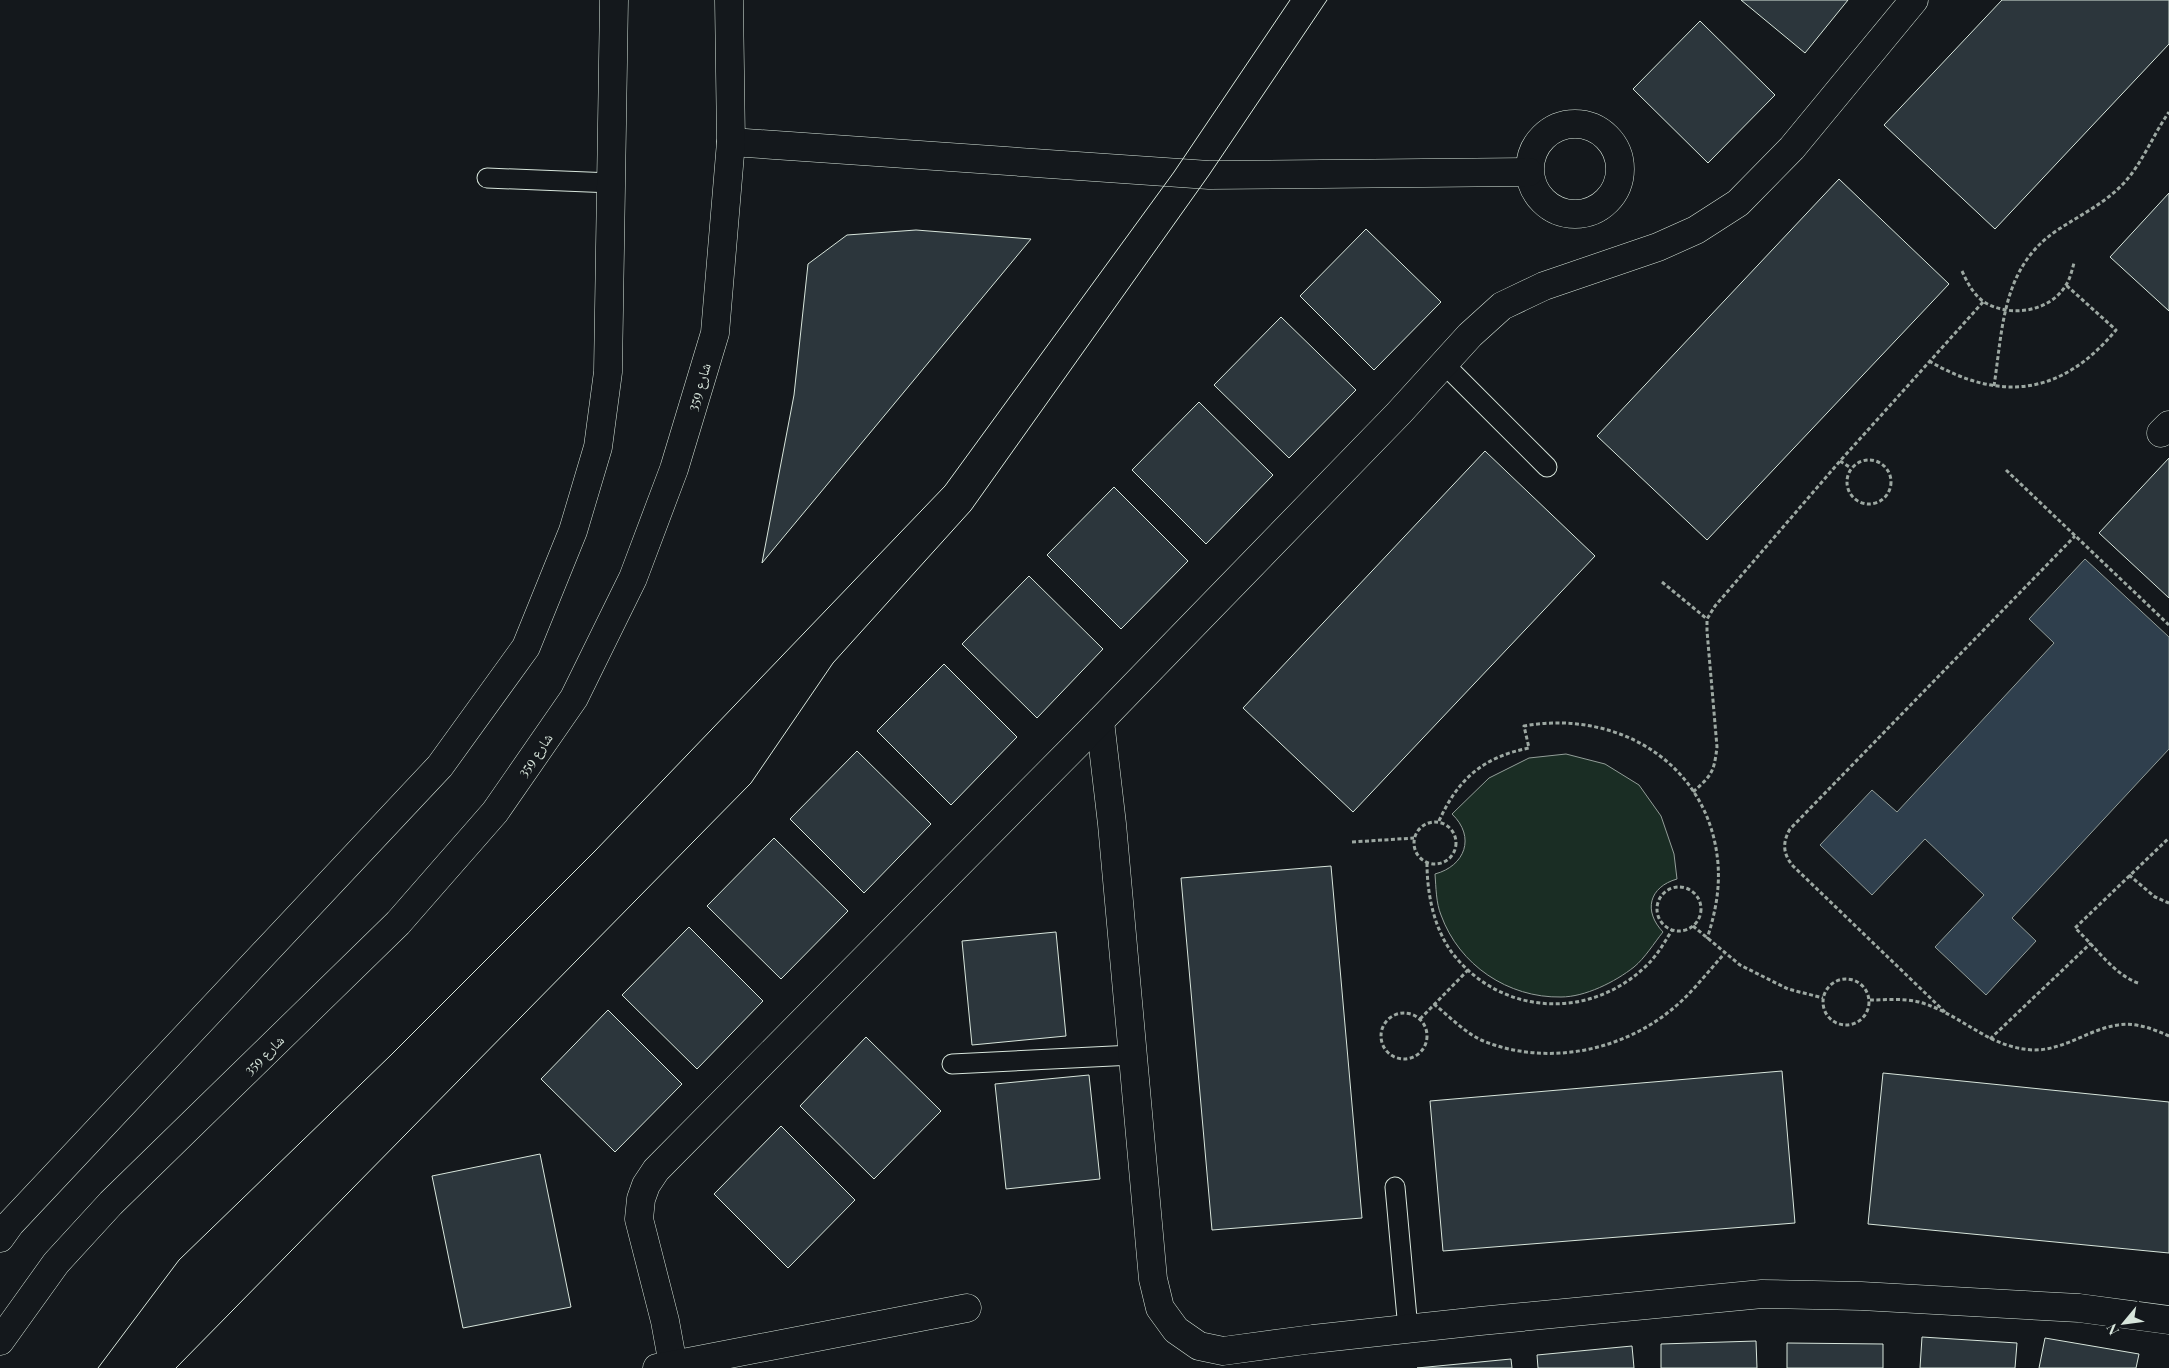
<svg xmlns="http://www.w3.org/2000/svg" width="2169" height="1368" viewBox="0 0 2169 1368" font-family="'Playfair Display','Noto Naskh Arabic',serif">
  <style>
    .green { fill: #1a2d24; stroke: #939e99 }
    .water { fill: #2f3f4d; stroke: #939e99 }
    .building { fill: #2c363c; stroke: #d8e6dc }
    .lines { fill: none; stroke-linecap: round; stroke-linejoin: round }
    .service-casing { stroke: #d8e6dc; stroke-width: 21 }
    .minor-casing { stroke: #d8e6dc; stroke-width: 29 }
    .path { stroke: #9da8a2; stroke-width: 3; stroke-dasharray: 4 2.5; stroke-linecap: butt }
    .service { stroke: #14181c; stroke-width: 19 }
    .minor { stroke: #14181c; stroke-width: 28 }
    .tram { stroke: #d8e6dc; stroke-width: 1 }
    .labels { text-anchor: middle; stroke-width: 4; stroke-linejoin: round; paint-order: stroke }
    .street-label { font-size: 14px; fill: #d8e6dc; stroke: #14181c }
  </style>
  <rect width="100%" height="100%" fill="#14181c"/>
  <path class="green" d="M1566 754 1605 764 1639 785 1661 816 1674 854 1677 879C1649 887 1643 911 1663 932 1654 943 1645 958 1634 967 1615 982 1585 997 1561 997 1508 998 1459 965 1441 915 1436 903 1436 887 1435 874 1465 866 1476 837 1452 814L1489 778 1529 758Z"/>
  <path class="water" d="M2085 559 2169 637V749L2012 918 2036 941 1986 995 1935 947 1984 895 1925 839 1872 895 1820 845 1872 790 1897 812 2054 643 2029 619Z"/>
  <g class="building">
    <path d="M1741 0H1848L1805 53Z"/>
    <path d="M2002 0H2169V44L1995 229 1884 125Z"/>
    <path d="M1700 21 1775 95 1708 163 1633 89Z"/>
    <path d="M1839 179 1949 284 1707 540 1597 436Z"/>
    <path d="M2169 193V311L2110 257Z"/>
    <path d="M1366 229 1441 302 1374 370 1300 296Z"/>
    <path d="M916 230 1031 239 762 563 794 395 808 264 847 235Z"/>
    <path d="M1281 317 1356 390 1289 458 1214 385Z"/>
    <path d="M1199 402 1273 475 1206 544 1132 470Z"/>
    <path d="M1485 451 1595 556 1353 812 1243 708Z"/>
    <path d="M2169 458V598L2099 533Z"/>
    <path d="M1114 487 1188 561 1121 629 1047 555Z"/>
    <path d="M1029 576 1103 649 1037 718 962 644Z"/>
    <path d="M944 664 1017 737 951 805 877 731Z"/>
    <path d="M857 751 931 824 864 893 790 819Z"/>
    <path d="M774 838 848 911 781 979 707 906Z"/>
    <path d="M1331 866 1362 1218 1212 1230 1181 878Z"/>
    <path d="M689 927 763 1001 697 1069 622 995Z"/>
    <path d="M1056 932 1066 1036 972 1045 962 941Z"/>
    <path d="M608 1010 682 1084 615 1152 541 1079Z"/>
    <path d="M866 1037 941 1111 874 1179 800 1106Z"/>
    <path d="M1782 1071 1795 1223 1443 1251 1430 1101Z"/>
    <path d="M1883 1073 2169 1102V1253L1868 1224Z"/>
    <path d="M1089 1075 1100 1179 1006 1189 995 1084Z"/>
    <path d="M781 1126 855 1200 788 1268 714 1194Z"/>
    <path d="M540 1154 571 1307 463 1328 432 1176Z"/>
    <path d="M1922 1337 2017 1343 2015 1368H1920Z"/>
    <path d="M2045 1338 2139 1354 2136 1368H2039Z"/>
    <path d="M1756 1341 1757 1368H1661V1344Z"/>
    <path d="M1787 1343 1883 1344V1368H1787Z"/>
    <path d="M1632 1346 1634 1368H1538L1537 1355Z"/>
    <path d="M1511 1359 1512 1368H1417Z"/>
  </g>
  <g class="lines">
    <g class="service-casing">
      <g id="service">
        <path d="M487 178 612 183"/>
        <path d="M1443 363 1547 467"/>
        <path d="M952 1064 1133 1055"/>
        <path d="M1395 1187 1408 1329"/>
      </g>
    </g>
    <g class="minor-casing">
      <g id="minor">
        <circle cx="1575" cy="169" r="45"/>
        <path d="M731 142 1209 175 1529 172"/>
        <path d="M2161 433 2169 425"/>
        <path d="M1100 721 1112 824 1153 1279 1160 1308 1176 1330 1199 1346 1223 1351 1313 1339 1480 1321 1762 1294 1861 1296 2079 1308 2169 1320"/>
        <path d="M0 1238 10 1224 440 766 526 647 573 531 598 447 608 372 614 0"/>
        <path d="M0 1341 56 1263 111 1203 398 923 495 812 574 698 633 578 674 469 715 333 731 142 729 0"/>
        <path d="M673 1365 665 1321 639 1219 641 1199 646 1185 656 1170 1100 721 1399 413 1470 335 1502 306 1544 286 1658 247 1696 230 1738 203 1792 148 1914 0"/>
        <path d="M657 1368 967 1308"/>
      </g>
    </g>
    <g class="path">
      <path d="M1962 271C1967 282 1973 294 1984 302 2010 318 2050 312 2066 285 2070 279 2072 270 2074 263"/>
      <path d="M1929 361C2001 403 2062 395 2116 330L2066 285"/>
      <path d="M1994 386C2003 327 2002 268 2056 231 2080 215 2104 204 2124 183 2143 162 2153 135 2169 112"/>
      <circle cx="1869" cy="482" r="22"/>
      <path d="M1840 461 1851 468"/>
      <path d="M2006 470 2169 625"/>
      <path d="M1662 582 1707 619"/>
      <path d="M1693 792C1712 775 1714 772 1717 747L1707 631V619L1715 606 1840 461 1984 301"/>
      <path d="M1439 821C1458 779 1483 757 1529 748L1524 726C1618 709 1710 764 1718 864 1720 890 1715 914 1707 939"/>
      <circle cx="1435" cy="843" r="21"/>
      <path d="M1352 842 1414 838"/>
      <path d="M1427 863C1427 894 1434 929 1453 954 1502 1016 1589 1020 1645 967 1657 956 1664 943 1672 930"/>
      <path d="M2129 875 2155 897 2169 903"/>
      <circle cx="1679" cy="909" r="22"/>
      <path d="M1693 926 1740 965 1788 989 1823 998"/>
      <circle cx="1846" cy="1002" r="23"/>
      <path d="M2138 983C2113 974 2095 946 2075 928L2169 838"/>
      <path d="M1870 1000C1886 1000 1904 998 1919 1002 1962 1014 1987 1048 2034 1050 2065 1050 2089 1029 2118 1025 2136 1022 2153 1029 2169 1036"/>
      <path d="M1434 1004C1450 1017 1467 1035 1486 1042 1546 1065 1616 1052 1666 1014 1688 998 1706 974 1724 954"/>
      <path d="M1945 1012 1793 866C1783 854 1782 843 1790 829L2075 536"/>
      <circle cx="1404" cy="1036" r="23"/>
      <path d="M1420 1019 1468 970"/>
      <path d="M1990 1039 2091 943"/>
    </g>
    <use href="#service" class="service"/>
    <use href="#minor" class="minor"/>
    <g class="tram">
      <path d="M98 1368 179 1260 391 1055 595 851 945 486 1174 172 1290 0"/>
      <path d="M176 1368 751 783 833 663 971 510 1209 175 1327 0"/>
    </g>
  </g>
  <g class="labels">
    <g class="street-label">
      <text transform="translate(699 387) rotate(-73)" y="5">شارع 359</text>
      <text transform="translate(535 755) rotate(-55)" y="5">شارع 359</text>
      <text transform="translate(264 1055) rotate(-44)" y="5">شارع 359</text>
    </g>
  </g>
  <g transform="translate(2124 1323) rotate(241)" stroke="#14181c" stroke-width="4" paint-order="stroke">
  <path d="M0-4L9 19L0 12L-9 19Z" fill="#d8e6dc"/>
  <text y="-8" font-size="14" font-weight="bold" text-anchor="middle" fill="#d8e6dc">N</text>
  </g>
</svg>
